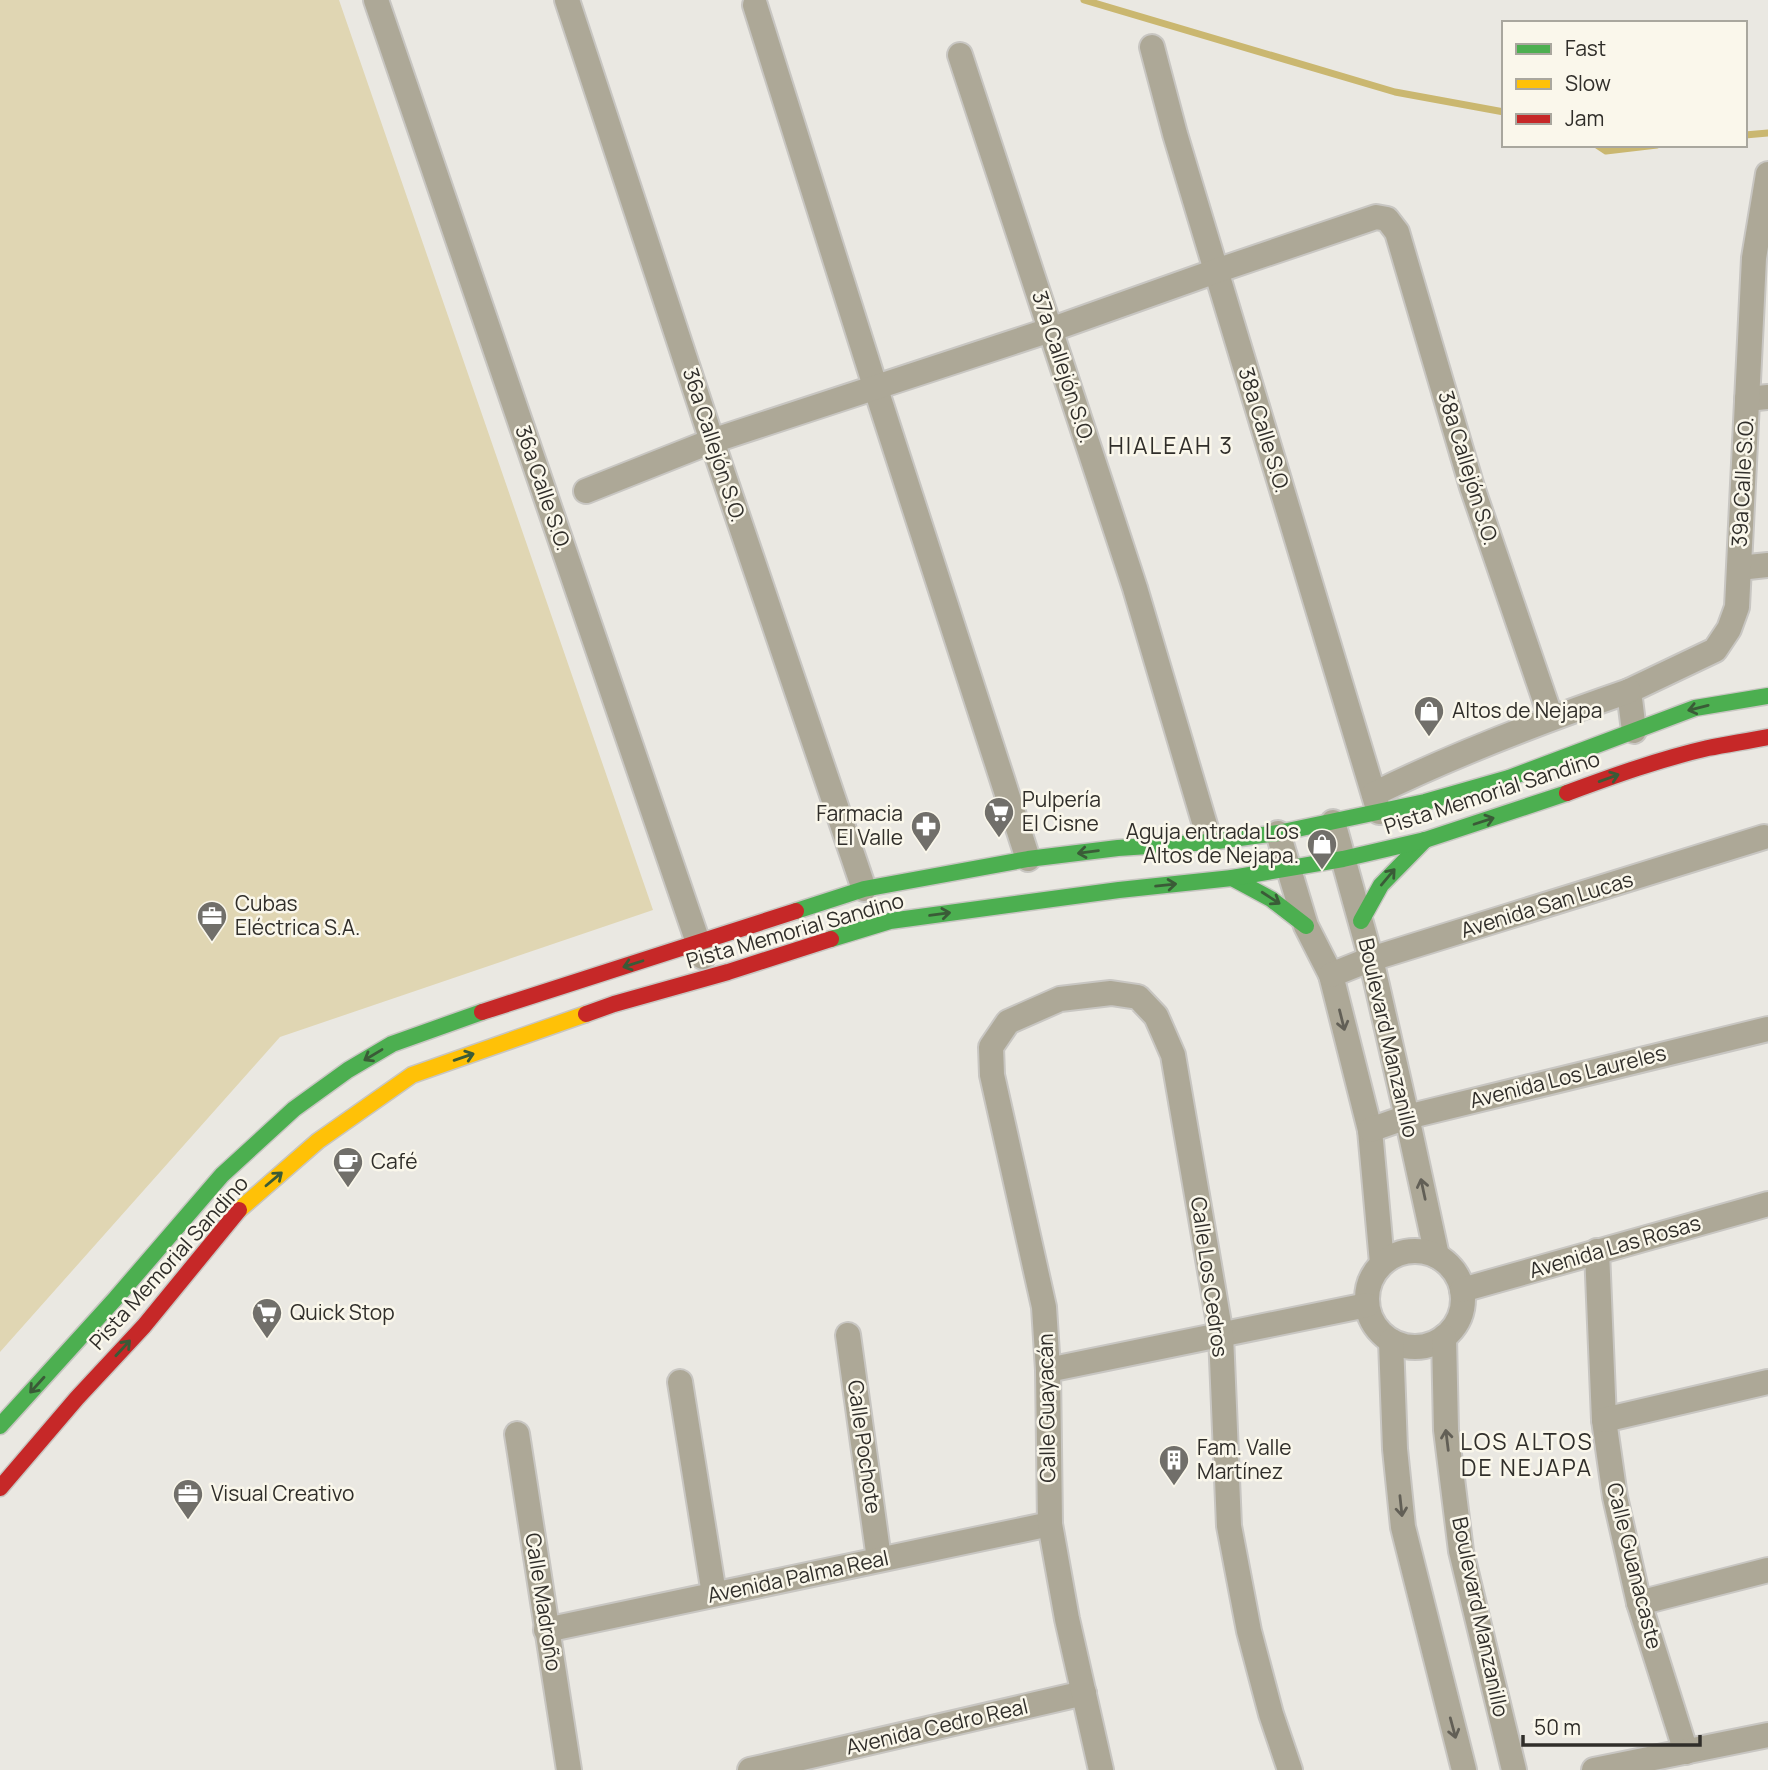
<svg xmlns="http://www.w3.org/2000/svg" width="1768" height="1770" viewBox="0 0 1768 1770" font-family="Manrope,sans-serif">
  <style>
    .green { fill: #e0d6b3 }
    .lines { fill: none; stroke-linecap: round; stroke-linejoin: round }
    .stream { stroke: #cab770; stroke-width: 7 }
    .street-casing { stroke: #c8c6c2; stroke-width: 28 }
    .fast-casing { stroke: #c8c6c2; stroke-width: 19 }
    .slow-casing { stroke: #c8c6c2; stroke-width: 19 }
    .jam-casing { stroke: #c8c6c2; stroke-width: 19 }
    .street { stroke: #ada897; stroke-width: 24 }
    .fast { stroke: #4caf50; stroke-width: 16 }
    .slow { stroke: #ffc107; stroke-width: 16 }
    .jam { stroke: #c62828; stroke-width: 16 }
    .oneway { stroke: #3a5b37 }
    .oneway2 { stroke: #625f56 }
    .labels { text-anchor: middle; stroke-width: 5; stroke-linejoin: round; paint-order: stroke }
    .street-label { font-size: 21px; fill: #302e2a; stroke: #faf7eb }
    .poi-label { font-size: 21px; fill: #302e2a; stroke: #faf7eb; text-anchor: start }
    .neighbourhood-label { font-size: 23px; letter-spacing: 2px; fill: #302e2a; stroke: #faf7eb }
  </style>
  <rect width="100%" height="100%" fill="#eae8e2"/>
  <path class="green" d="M0 0H339L653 910 280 1037 0 1352Z"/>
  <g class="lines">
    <g class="stream">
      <path d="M1084 0 1395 92 1504 112"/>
      <path d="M1745 135 1768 133"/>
      <path d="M1597 145 1606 151 1657 145"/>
    </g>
    <g class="street-casing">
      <g id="street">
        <path d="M376 0 703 957"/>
        <path d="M567 0 712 441 864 889"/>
        <path d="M755 5 875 386 1028 859"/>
        <path d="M1152 47 1175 134 1379 812"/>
        <path d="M960 55 1135 588 1210 842"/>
        <path d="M1747 399 1768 397"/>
        <path d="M586 491 712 441 1050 330 1216 271 1376 217 1387 219 1397 232 1472 487 1551 718"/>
        <path d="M1739 568 1768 565"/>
        <path d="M1634 731 1629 691 1715 650 1729 629 1737 607 1754 258 1768 174"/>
        <path d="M1374 794C1457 753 1542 721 1629 691"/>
        <path d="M1333 822 1371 959 1407 1117 1437 1256"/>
        <path d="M1278 833 1306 926 1331 975 1370 1130 1382 1263"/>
        <path d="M1331 975 1371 959 1764 837"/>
        <path d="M1370 1130 1407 1117 1768 1029"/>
        <path d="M1597 1251 1604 1420 1615 1497 1639 1603 1686 1752"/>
        <circle cx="1415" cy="1299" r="48"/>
        <path d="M1462 1290 1768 1204"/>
        <path d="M848 1335 879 1559"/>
        <path d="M1444 1337 1446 1430 1461 1551 1514 1770"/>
        <path d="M1391 1341 1395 1449 1403 1527 1464 1770"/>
        <path d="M1048 1370 1367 1305"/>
        <path d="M680 1382 714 1594"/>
        <path d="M1604 1420 1768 1382"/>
        <path d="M517 1434 569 1770"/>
        <path d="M1639 1603 1768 1570"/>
        <path d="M546 1630 1050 1524"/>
        <path d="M750 1770 1084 1693"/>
        <path d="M1101 1770 1067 1619 1050 1524 1048 1370 1044 1307 992 1075 991 1047 1008 1022 1060 999 1111 993 1138 997 1156 1016 1173 1055 1221 1335 1229 1526 1249 1631 1271 1714 1290 1770"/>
        <path d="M1594 1770 1768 1735"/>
      </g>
    </g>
    <g class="fast-casing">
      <g id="fast">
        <path d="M1232 878 1271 899 1306 926"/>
        <path d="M796 911 864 889 1028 859 1118 848 1210 842 1278 833 1425 802 1509 778 1695 708 1768 696"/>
        <path d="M1361 921 1381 885 1425 840"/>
        <path d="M831 939 890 921 1119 890 1232 878 1343 859 1425 840 1567 793"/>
        <path d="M0 1426 116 1298 222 1175 294 1109 348 1070 392 1044 482 1012"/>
      </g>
    </g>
    <g class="slow-casing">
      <path id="slow" d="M239 1210 318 1141 412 1075 586 1014"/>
    </g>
    <g class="jam-casing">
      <g id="jam">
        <path d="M1567 793C1613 776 1660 759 1708 748 1728 744 1748 741 1768 737"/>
        <path d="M482 1012 796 911"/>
        <path d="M586 1014 614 1004 728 972 831 939"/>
        <path d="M0 1488 77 1398 144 1326 239 1210"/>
      </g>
    </g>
    <use href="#street" class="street"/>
    <use href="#fast" class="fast"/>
    <use href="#slow" class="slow"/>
    <use href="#jam" class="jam"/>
  </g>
  <defs><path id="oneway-shaft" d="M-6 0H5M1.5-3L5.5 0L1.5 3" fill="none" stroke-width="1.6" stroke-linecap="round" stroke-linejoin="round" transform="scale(1.75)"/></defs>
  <g class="oneway">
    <use href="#oneway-shaft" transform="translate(1698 708) rotate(166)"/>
    <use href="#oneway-shaft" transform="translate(1609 778) rotate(-20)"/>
    <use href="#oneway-shaft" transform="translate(1484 821) rotate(-18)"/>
    <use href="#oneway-shaft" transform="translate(1088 852) rotate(173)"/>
    <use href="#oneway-shaft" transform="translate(1388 877) rotate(-50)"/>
    <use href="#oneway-shaft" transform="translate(1166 885) rotate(-6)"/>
    <use href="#oneway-shaft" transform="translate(1271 898) rotate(33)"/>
    <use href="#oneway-shaft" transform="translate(940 914) rotate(-8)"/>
    <use href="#oneway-shaft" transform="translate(633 964) rotate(162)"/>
    <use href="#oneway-shaft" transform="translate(373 1055) rotate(149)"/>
    <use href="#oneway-shaft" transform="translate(464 1057) rotate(-19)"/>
    <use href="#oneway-shaft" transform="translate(274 1179) rotate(-40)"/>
    <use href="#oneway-shaft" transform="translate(123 1348) rotate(-47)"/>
    <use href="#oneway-shaft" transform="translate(37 1385) rotate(132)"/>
  </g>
  <g class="oneway2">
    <use href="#oneway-shaft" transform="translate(1342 1020) rotate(76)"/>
    <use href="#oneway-shaft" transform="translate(1423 1189) rotate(-102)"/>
    <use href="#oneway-shaft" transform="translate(1447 1440) rotate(-97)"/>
    <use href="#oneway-shaft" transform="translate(1401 1506) rotate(84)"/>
    <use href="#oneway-shaft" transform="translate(1453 1728) rotate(75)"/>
  </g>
  <defs>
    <g id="shop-pin" transform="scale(1.575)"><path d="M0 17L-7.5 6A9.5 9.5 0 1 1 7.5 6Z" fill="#716f6a" stroke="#faf7eb"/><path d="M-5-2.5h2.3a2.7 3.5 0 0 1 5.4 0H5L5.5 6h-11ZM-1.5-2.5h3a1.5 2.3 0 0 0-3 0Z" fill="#fff"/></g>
    <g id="supermarket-pin" transform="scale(1.575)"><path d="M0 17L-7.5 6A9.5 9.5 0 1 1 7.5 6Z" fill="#716f6a" stroke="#faf7eb"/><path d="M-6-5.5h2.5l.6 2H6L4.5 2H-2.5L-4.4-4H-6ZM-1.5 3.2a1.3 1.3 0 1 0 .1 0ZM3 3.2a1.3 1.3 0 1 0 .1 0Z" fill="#fff"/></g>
    <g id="pharmacy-pin" transform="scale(1.575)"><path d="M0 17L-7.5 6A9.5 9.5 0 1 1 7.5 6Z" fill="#716f6a" stroke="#faf7eb"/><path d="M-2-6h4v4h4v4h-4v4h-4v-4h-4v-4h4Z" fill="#fff"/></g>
    <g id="office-pin" transform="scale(1.575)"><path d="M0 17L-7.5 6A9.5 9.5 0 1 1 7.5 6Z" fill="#716f6a" stroke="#faf7eb"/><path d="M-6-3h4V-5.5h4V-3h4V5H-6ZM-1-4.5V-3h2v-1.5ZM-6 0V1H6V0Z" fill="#fff"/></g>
    <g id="cafe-pin" transform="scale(1.575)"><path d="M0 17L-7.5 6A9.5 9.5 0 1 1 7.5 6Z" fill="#716f6a" stroke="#faf7eb"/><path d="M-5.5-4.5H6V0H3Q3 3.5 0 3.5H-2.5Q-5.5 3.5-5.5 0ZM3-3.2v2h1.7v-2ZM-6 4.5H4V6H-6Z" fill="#fff"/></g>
    <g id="building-pin" transform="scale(1.575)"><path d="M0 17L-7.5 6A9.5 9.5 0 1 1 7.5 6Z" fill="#716f6a" stroke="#faf7eb"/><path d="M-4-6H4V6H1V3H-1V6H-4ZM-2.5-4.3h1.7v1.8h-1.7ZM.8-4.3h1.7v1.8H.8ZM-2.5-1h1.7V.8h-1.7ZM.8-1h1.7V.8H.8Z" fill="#fff"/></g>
  </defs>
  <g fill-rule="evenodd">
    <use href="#shop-pin" x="1429" y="711"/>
    <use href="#supermarket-pin" x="999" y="812"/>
    <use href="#pharmacy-pin" x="926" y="826"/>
    <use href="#shop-pin" x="1322" y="844"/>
    <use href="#office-pin" x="212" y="916"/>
    <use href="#cafe-pin" x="348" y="1162"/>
    <use href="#supermarket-pin" x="267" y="1313"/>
    <use href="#building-pin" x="1174" y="1460"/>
    <use href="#office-pin" x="188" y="1494"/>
  </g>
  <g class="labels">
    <g class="street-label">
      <text transform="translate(1063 367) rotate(72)" y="7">37a Callejón S.O.</text>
      <text transform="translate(1264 430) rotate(73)" y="7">38a Calle S.O.</text>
      <text transform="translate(714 445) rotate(72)" y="7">36a Callejón S.O.</text>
      <text transform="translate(1468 468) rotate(73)" y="7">38a Callejón S.O.</text>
      <text transform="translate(1743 482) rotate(-87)" y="7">39a Calle S.O.</text>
      <text transform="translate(543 488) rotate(71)" y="7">36a Calle S.O.</text>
      <text transform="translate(1492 793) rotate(-18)" y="7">Pista Memorial Sandino</text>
      <text transform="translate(1547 905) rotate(-17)" y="7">Avenida San Lucas</text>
      <text transform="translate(795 931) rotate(-16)" y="7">Pista Memorial Sandino</text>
      <text transform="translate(1388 1038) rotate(77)" y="7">Boulevard Manzanillo</text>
      <text transform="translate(1568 1077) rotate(-14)" y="7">Avenida Los Laureles</text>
      <text transform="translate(1615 1247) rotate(-16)" y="7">Avenida Las Rosas</text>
      <text transform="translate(169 1263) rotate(-48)" y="7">Pista Memorial Sandino</text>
      <text transform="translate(1209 1277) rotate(82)" y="7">Calle Los Cedros</text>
      <text transform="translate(1047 1408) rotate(-91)" y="7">Calle Guayacán</text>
      <text transform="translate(864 1447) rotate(82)" y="7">Calle Pochote</text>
      <text transform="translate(1634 1566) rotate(76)" y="7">Calle Guanacaste</text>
      <text transform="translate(798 1577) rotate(-12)" y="7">Avenida Palma Real</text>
      <text transform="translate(543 1602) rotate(81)" y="7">Calle Madroño</text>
      <text transform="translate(1480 1617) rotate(78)" y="7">Boulevard Manzanillo</text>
      <text transform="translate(937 1727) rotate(-13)" y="7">Avenida Cedro Real</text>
    </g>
    <g class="poi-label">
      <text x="1452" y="718">Altos de Nejapa</text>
      <text x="1022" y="807">Pulpería<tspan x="1022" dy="24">El Cisne</tspan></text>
      <text x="903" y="821" text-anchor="end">Farmacia<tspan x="903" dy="24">El Valle</tspan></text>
      <text x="1299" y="839" text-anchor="end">Aguja entrada Los<tspan x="1299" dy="24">Altos de Nejapa.</tspan></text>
      <text x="235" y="911">Cubas<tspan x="235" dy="24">Eléctrica S.A.</tspan></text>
      <text x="371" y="1169">Café</text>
      <text x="290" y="1320">Quick Stop</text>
      <text x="1197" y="1455">Fam. Valle<tspan x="1197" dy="24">Martínez</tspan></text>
      <text x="211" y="1501">Visual Creativo</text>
    </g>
    <g class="neighbourhood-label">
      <text x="1171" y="454">HIALEAH 3</text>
      <text x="1527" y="1450">LOS ALTOS<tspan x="1527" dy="26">DE NEJAPA</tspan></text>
    </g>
  </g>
  <rect x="1502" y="21" width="245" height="126" fill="#faf7eb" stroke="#a9a79e" stroke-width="2"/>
  <rect x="1516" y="44" width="35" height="10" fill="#4caf50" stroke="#a9a79e" stroke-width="2"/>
  <text x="1565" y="56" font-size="21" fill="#302e2a">Fast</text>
  <rect x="1516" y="79" width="35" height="10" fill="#ffc107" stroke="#a9a79e" stroke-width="2"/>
  <text x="1565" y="91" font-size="21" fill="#302e2a">Slow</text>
  <rect x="1516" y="114" width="35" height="10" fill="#c62828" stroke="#a9a79e" stroke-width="2"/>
  <text x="1565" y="126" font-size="21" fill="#302e2a">Jam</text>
  <path d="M1523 1735v10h177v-10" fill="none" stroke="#302e2a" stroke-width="3.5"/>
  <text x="1534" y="1735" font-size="21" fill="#302e2a" stroke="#faf7eb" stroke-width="5" paint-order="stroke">50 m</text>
</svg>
